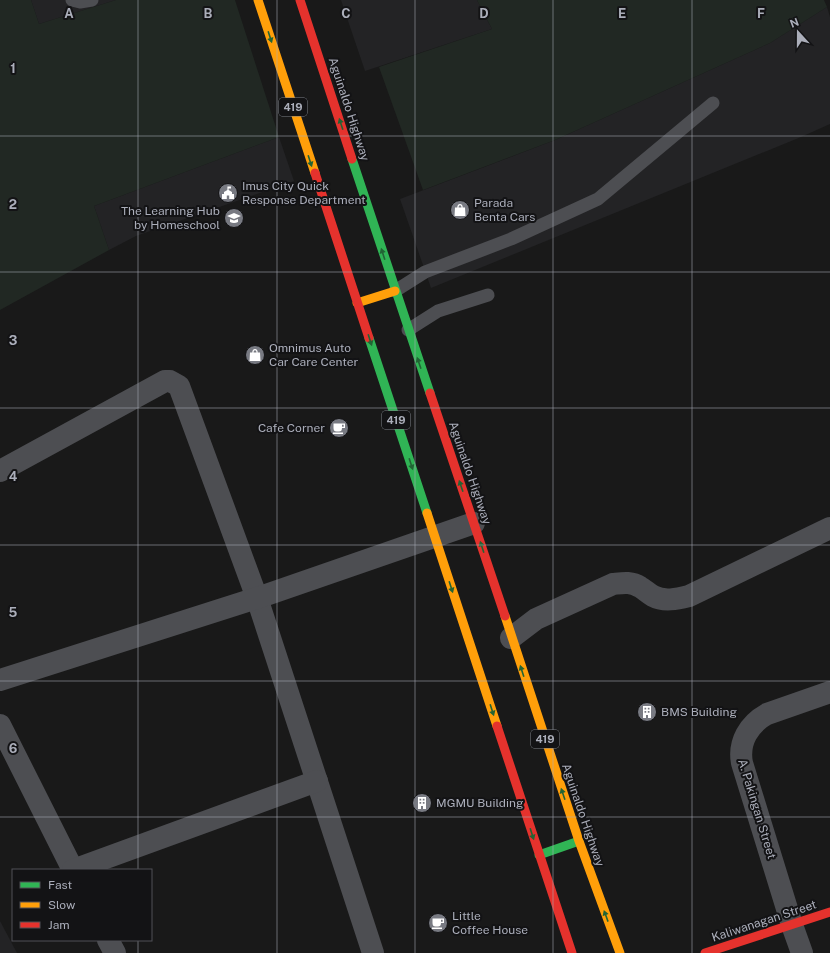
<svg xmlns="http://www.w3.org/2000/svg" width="830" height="953" viewBox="0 0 830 953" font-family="'Public Sans',sans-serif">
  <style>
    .built { fill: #232325 }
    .green { fill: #212823 }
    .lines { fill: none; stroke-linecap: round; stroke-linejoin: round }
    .lane { stroke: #4d4e52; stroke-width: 13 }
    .street { stroke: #4d4e52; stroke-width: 22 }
    .fast { stroke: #30b455; stroke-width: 9 }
    .slow { stroke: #ff9f0a; stroke-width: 9 }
    .jam { stroke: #e5322d; stroke-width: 9 }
    .oneway { fill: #226435 }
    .grid { fill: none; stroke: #abaeba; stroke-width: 1; stroke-opacity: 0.55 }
    .labels { text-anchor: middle; stroke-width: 4; stroke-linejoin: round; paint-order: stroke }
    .shield { fill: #131315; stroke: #7d8088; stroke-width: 1 }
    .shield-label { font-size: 11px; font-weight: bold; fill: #abaeba }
    .street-label { font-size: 12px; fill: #abaeba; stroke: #131315 }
    .poi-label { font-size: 12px; fill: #abaeba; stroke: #131315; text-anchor: start }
    .grid-label { font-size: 13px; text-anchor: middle; font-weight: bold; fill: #abaeba; stroke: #131315; stroke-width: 4; stroke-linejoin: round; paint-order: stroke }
  </style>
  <rect width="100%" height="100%" fill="#191919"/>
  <g class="built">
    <path d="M31 0H116L39 24Z"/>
    <path d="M341 0H477L492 29 365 71Z"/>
    <path d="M827 7 830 17V124L801 137 431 288 400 199 555 140 770 43Z"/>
    <path d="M279 137 294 181 136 236 109 250 94 206Z"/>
    <path d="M0 921 17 953H0Z"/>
  </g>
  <g class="green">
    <path d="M0 0H31L39 24 116 0H235L279 137 94 206 109 250 0 310Z"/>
    <path d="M477 0H824L827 7 770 43 555 140 423 190 379 67 492 29Z"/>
  </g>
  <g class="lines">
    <g class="lane">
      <path d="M72 0 80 2 92 0"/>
      <path d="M395 291 425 272 511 239 598 199 713 103"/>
      <path d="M408 330 438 311 488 295"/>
    </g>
    <g class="street">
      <path d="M0 471 165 381H170L179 386 257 598 373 953"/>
      <path d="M511 638 536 619 613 584C622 583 631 581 640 587 644 589 648 593 653 596 664 602 677 599 689 596L830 528"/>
      <path d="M0 680 257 598 474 523"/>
      <path d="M0 725 73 870"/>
      <path d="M73 870 317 781"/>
      <path d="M108 940 115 953"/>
      <path d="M802 953 792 925 742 763C738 742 749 724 767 714L830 692"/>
    </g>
    <g class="fast">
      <path d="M352 159 430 393"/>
      <path d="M369 338 427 513"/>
      <path d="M539 855 579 841"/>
    </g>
    <g class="slow">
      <path d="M258 0 315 173"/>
      <path d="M357 303 395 291"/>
      <path d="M427 513 497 726"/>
      <path d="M505 616 579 841 620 953"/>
    </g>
    <g class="jam">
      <path d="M300 0 352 159"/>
      <path d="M315 173 369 338"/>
      <path d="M430 393 505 616"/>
      <path d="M497 726 572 953"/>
      <path d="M705 953 830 912"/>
    </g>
  </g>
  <defs><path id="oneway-solid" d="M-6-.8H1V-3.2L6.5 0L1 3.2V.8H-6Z"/></defs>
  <g class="oneway">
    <use href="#oneway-solid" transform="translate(270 37) rotate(72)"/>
    <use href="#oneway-solid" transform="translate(341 124) rotate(-108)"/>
    <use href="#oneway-solid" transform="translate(310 161) rotate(72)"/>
    <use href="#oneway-solid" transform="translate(383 254) rotate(-108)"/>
    <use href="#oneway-solid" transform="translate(370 340) rotate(72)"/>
    <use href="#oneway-solid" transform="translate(419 363) rotate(-109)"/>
    <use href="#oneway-solid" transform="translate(411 464) rotate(72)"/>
    <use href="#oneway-solid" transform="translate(461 486) rotate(-109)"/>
    <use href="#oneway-solid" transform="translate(482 547) rotate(-108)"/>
    <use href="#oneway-solid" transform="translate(451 587) rotate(72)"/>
    <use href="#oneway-solid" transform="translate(522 671) rotate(-108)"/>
    <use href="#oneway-solid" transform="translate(492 710) rotate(72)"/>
    <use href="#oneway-solid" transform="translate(563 794) rotate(-109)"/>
    <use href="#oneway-solid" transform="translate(532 834) rotate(72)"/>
    <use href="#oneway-solid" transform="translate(606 916) rotate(-110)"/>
  </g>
  <path class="grid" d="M138 0V870M277 0V953M415 0V953M553 0V953M692 0V953M0 136H830M0 272H830M0 408H830M0 545H830M0 681H830M0 817H830M138 940V953"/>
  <defs>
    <g id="civic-disc" transform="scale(1)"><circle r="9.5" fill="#787a82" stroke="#131315"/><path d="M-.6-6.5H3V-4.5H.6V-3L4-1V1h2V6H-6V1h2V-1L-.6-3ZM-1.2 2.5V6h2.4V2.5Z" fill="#fff"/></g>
    <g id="shop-disc" transform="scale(1)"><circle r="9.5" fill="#787a82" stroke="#131315"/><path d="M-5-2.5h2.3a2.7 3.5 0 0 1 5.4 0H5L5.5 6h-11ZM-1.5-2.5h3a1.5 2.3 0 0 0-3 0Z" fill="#fff"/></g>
    <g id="school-disc" transform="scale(1)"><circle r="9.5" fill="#787a82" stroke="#131315"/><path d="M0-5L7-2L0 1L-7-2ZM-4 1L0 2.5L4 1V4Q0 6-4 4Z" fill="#fff"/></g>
    <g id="cafe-disc" transform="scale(1)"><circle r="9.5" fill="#787a82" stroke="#131315"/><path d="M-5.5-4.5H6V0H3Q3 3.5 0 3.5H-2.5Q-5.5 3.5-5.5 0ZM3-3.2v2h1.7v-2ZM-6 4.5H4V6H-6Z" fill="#fff"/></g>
    <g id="building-disc" transform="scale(1)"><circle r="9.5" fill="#787a82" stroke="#131315"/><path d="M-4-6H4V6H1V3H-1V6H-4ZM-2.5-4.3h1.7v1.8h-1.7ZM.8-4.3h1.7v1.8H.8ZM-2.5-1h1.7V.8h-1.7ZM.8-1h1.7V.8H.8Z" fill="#fff"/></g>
  </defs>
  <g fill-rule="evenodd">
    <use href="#civic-disc" x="228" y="193"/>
    <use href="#shop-disc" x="460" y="210"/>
    <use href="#school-disc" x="234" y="218"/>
    <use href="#shop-disc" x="255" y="355"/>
    <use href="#cafe-disc" x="339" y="428"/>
    <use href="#building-disc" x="647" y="712"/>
    <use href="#building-disc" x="422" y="803"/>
    <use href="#cafe-disc" x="438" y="923"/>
  </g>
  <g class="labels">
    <g class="shield">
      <rect x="279" y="98" width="28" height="18" rx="3"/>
      <rect x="382" y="411" width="28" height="18" rx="3"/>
      <rect x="531" y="730" width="28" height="18" rx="3"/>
    </g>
    <g class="shield-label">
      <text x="293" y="111">419</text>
      <text x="396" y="424">419</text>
      <text x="545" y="743">419</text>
    </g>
    <g class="street-label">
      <text transform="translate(349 109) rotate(72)" y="4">Aguinaldo Highway</text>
      <text transform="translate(470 473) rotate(71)" y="4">Aguinaldo Highway</text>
      <text transform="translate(757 809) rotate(73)" y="4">A. Pakingan Street</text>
      <text transform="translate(583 815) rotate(71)" y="4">Aguinaldo Highway</text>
      <text transform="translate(764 921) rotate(-18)" y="4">Kaliwanagan Street</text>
    </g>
    <g class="poi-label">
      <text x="242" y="190">Imus City Quick<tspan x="242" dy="14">Response Department</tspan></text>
      <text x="474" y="207">Parada<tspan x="474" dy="14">Benta Cars</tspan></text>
      <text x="220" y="215" text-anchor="end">The Learning Hub<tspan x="220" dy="14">by Homeschool</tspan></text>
      <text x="269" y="352">Omnimus Auto<tspan x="269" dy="14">Car Care Center</tspan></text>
      <text x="325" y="432" text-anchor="end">Cafe Corner</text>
      <text x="661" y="716">BMS Building</text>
      <text x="436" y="807">MGMU Building</text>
      <text x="452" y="920">Little<tspan x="452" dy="14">Coffee House</tspan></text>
    </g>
  </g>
  <g class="grid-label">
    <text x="69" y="18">A</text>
    <text x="208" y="18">B</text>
    <text x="346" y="18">C</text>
    <text x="484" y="18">D</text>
    <text x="622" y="18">E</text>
    <text x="761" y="18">F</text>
    <text x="13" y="73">1</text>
    <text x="13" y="209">2</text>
    <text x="13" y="345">3</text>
    <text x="13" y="481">4</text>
    <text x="13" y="617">5</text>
    <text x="13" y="753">6</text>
  </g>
  <rect x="12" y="869" width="140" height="72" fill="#131315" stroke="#505157"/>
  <rect x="20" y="882" width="20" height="6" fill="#30b455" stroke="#505157"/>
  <text x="48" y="889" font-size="12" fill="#abaeba">Fast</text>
  <rect x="20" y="902" width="20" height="6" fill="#ff9f0a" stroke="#505157"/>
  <text x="48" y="909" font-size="12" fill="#abaeba">Slow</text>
  <rect x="20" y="922" width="20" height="6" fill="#e5322d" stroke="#505157"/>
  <text x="48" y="929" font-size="12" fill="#abaeba">Jam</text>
  <g transform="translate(798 32) rotate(339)" stroke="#131315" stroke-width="3" paint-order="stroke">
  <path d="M0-3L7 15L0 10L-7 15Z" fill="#abaeba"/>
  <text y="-6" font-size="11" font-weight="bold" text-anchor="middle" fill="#abaeba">N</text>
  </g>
</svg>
